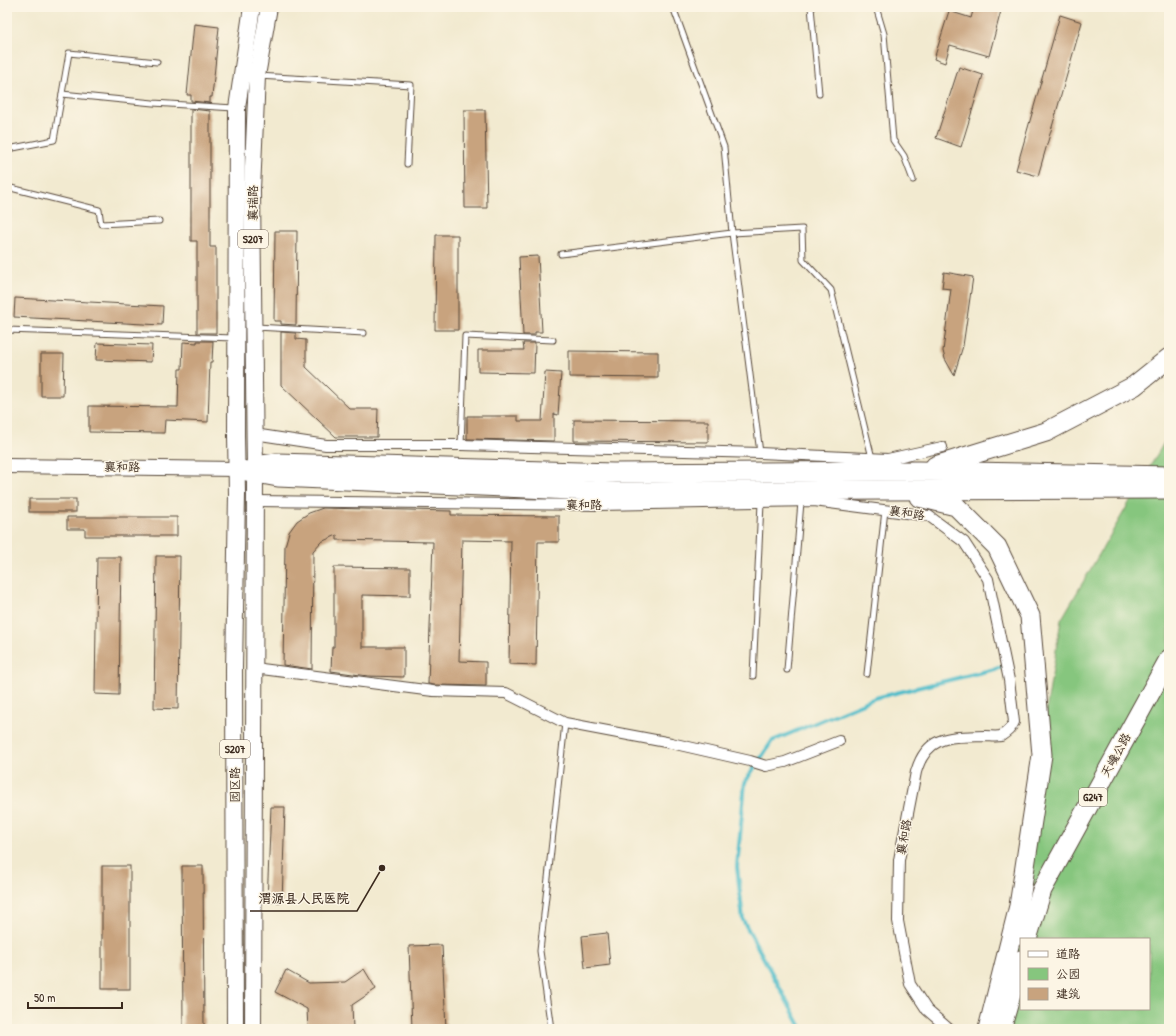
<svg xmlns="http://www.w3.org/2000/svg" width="1176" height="1036" viewBox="0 0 1176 1036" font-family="'Patrick Hand','LXGW WenKai TC',sans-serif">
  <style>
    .green { fill: #86c67e; stroke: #60784e; fill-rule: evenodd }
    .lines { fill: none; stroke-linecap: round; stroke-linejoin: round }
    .stream { stroke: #50bdca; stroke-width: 4 }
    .building { fill: #c8a37e }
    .lane-casing { stroke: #564739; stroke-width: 7 }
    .street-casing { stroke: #564739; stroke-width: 12 }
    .secondary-casing { stroke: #564739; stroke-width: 16 }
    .primary-casing { stroke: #564739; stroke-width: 18 }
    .highway-casing { stroke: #564739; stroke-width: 21 }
    .lane { stroke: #fff; stroke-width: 5 }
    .street { stroke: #fff; stroke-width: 10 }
    .secondary { stroke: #fff; stroke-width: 14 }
    .primary { stroke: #fff; stroke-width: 16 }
    .highway { stroke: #fff; stroke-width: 19 }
    .labels { text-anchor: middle; stroke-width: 3; stroke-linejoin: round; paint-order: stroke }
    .shield { fill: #fcf5e5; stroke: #75675a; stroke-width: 1 }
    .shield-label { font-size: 11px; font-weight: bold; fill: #3b2a1e }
    .street-label { font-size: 12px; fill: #3b2a1e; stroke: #fcf5e5 }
    .leader { fill: none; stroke: #3b2a1e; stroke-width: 1.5 }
    .callout-dot { fill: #3b2a1e; stroke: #fcf5e5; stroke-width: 1.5 }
    .callout-label { font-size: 13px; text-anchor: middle; font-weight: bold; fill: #3b2a1e; stroke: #fcf5e5; stroke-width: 3; stroke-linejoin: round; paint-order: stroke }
  </style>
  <rect width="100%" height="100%" fill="#fcf5e5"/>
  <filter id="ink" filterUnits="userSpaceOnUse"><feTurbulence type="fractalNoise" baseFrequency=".025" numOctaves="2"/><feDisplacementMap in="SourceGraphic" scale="8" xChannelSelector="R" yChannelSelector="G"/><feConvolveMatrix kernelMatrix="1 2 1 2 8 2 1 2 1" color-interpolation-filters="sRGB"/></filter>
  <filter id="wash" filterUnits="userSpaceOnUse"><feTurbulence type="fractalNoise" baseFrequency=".012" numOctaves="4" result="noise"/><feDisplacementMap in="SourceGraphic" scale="16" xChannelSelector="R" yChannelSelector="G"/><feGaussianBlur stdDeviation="0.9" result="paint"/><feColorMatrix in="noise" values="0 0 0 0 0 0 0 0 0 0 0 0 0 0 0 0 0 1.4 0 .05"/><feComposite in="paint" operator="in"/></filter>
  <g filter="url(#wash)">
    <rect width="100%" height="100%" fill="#f2ead0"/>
    <path class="green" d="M1169 434V1029H994L1061 620ZM1021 939H1149V1009H1021Z"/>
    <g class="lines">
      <path class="stream" d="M802 1029 743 920 737 867 745 782 772 741 875 698 1003 667"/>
    </g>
    <g id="blocks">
      <g class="building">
        <path d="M974 7H1002L989 56 950 45 945 63 934 59 949 11 971 18Z"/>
        <path d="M1060 15 1082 22 1038 176 1016 170Z"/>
        <path d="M194 24 219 27 212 97H210V103L191 101V95H187Z"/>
        <path d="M959 67 983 75 961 147 936 138Z"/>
        <path d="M191 109 210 111V247H216V333H197V241H191Z"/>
        <path d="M464 110H485L487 208H465Z"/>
        <path d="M275 231H297L296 325 281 324V321H274Z"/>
        <path d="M436 235H458V330H435Z"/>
        <path d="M538 256 542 332H535V335H523L519 257Z"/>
        <path d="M944 272 973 277 963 346 954 375 945 359 943 351 951 289 942 288Z"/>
        <path d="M15 298 163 306 162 325 14 317Z"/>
        <path d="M281 332 296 333V339L306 340V367L350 409H378L377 437H336L281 385Z"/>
        <path d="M197 341H213L212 362H210L208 422 165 420 164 433 89 432V406L178 407 179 369H182L183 342 197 343Z"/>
        <path d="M97 343 152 345 151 362 96 360Z"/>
        <path d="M523 343H535L534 373 478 372V350H524Z"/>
        <path d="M569 351 658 352V378L569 377Z"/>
        <path d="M41 354H64L63 396H41Z"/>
        <path d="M545 372 561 373 558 415 554 414V441L467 439V416H518V421H542Z"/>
        <path d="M574 420 708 421V442L574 441Z"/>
        <rect x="29" y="499" width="47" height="13"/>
        <path d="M323 508 451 511V515L559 516V542H538L536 665 509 664 511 541 462 540 459 661 486 662V686L434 685 428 684 433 542 337 540V535L321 542 313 551 312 669 283 665 285 546 289 532 297 521 309 513Z"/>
        <path d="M67 517H177V536H85V529H67Z"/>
        <path d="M156 556H180L178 709 154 708Z"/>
        <path d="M97 557H121L119 695 95 694Z"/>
        <path d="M334 567 410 568V596L362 595V647H404V677L368 676 331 671 332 647H334Z"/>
        <path d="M271 807H285L282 903 267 902Z"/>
        <rect x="102" y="866" width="28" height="123"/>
        <path d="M182 866H203L204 1029H183Z"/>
        <path d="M607 933 610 965 585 968 582 936Z"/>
        <path d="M442 945 446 1029H412L409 946Z"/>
        <path d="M364 969 376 989 352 1005 353 1029H308L307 1009 275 992 286 970 309 983 345 982Z"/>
      </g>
    </g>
  </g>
  <g filter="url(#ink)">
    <use href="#blocks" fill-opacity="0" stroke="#564739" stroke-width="1"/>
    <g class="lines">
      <g class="lane-casing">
        <g id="lane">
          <path d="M673 7 724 147 732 233 760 453"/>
          <path d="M811 7 819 94"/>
          <path d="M876 7 884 34 893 140 904 156 913 180"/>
          <path d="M258 76 411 85 407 164"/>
          <path d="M62 94 153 103 234 108"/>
          <path d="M7 123H8L7 179"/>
          <path d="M8 149 54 140 69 53 157 62"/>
          <path d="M7 187 99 210 101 224 159 221"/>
          <path d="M561 254 732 233 802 229 803 260 831 290 872 458"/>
          <path d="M256 327 364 333"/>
          <path d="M7 330 234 338"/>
          <path d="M461 445 465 336 553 340"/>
          <path d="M787 670 801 502"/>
          <path d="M867 674 885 510"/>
          <path d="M753 676 761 503"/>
          <path d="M551 1029 540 951 565 723"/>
        </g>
      </g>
      <g class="street-casing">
        <g id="street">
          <path d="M254 434 326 445H461L760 453 888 459 942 447"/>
          <path d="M255 501 599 505 814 501 929 516 964 542 988 579 1009 680 1014 722C1011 729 1007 732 1001 736 995 737 991 736 985 736 951 737 927 734 916 772L899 860 898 921 910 984 927 1010 949 1029"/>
          <path d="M254 668 433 691 506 693 565 723 671 743 750 761 766 766 785 762 839 741"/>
        </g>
      </g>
      <g class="secondary-casing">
        <path id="secondary" d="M7 466 236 469"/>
      </g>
      <g class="primary-casing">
        <g id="primary">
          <path d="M235 1029 234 669 237 494 236 435 237 108 252 7"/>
          <path d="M253 1029 255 472 252 190 257 76 269 7"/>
        </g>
      </g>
      <g class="highway-casing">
        <g id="highway">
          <path d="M255 466 277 463 613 473 918 471 1169 476"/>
          <path d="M935 466 1046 432 1134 386 1169 358"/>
          <path d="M236 469 278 477 616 492 882 490 1169 489"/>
          <path d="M919 497 956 506 997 547 1030 616 1042 755 1019 906 988 1029"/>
          <path d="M1027 939 1042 890 1169 659"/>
          <path d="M1001 1029 1021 960"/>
        </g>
      </g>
      <use href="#lane" class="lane"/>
      <use href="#street" class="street"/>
      <use href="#secondary" class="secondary"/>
      <use href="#primary" class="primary"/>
      <use href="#highway" class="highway"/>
    </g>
  </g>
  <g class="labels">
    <g class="shield">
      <rect x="238" y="230" width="30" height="18" rx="3"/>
      <rect x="220" y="740" width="30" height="18" rx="3"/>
      <rect x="1079" y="788" width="28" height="18" rx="3"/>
    </g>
    <g class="shield-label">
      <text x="253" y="243">S207</text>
      <text x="235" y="753">S207</text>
      <text x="1093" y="801">G247</text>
    </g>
    <g class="street-label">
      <text transform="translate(253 203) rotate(-90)" y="4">襄瑞路</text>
      <text transform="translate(122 467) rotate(1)" y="4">襄和路</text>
      <text x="584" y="509">襄和路</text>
      <text transform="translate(907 513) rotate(9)" y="4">襄和路</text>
      <text transform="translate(1116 755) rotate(-61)" y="4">天巉公路</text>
      <text transform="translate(235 785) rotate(-90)" y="4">园区路</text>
      <text transform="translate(904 837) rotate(-80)" y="4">襄和路</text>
    </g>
  </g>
  <path class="leader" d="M382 868L357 911H250"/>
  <circle class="callout-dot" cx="382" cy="868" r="4"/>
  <g class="callout-label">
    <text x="304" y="903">渭源县人民医院</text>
  </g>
  <rect width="1176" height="1036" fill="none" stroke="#fcf5e5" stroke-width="24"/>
  <rect x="1020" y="938" width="130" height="72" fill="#fcf5e5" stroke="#afa495"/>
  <rect x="1028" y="951" width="20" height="6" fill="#ffffff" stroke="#afa495"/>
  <text x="1056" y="958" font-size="12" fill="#3b2a1e">道路</text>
  <rect x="1028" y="968" width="20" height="12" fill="#86c67e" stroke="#afa495"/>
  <text x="1056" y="978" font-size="12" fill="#3b2a1e">公园</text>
  <rect x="1028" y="988" width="20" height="12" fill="#c8a37e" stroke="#afa495"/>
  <text x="1056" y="998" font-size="12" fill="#3b2a1e">建筑</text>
  <path d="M28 1002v6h94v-6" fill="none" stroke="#3b2a1e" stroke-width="2"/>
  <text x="34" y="1002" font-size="12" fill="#3b2a1e" stroke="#fcf5e5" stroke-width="3" paint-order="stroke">50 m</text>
</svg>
